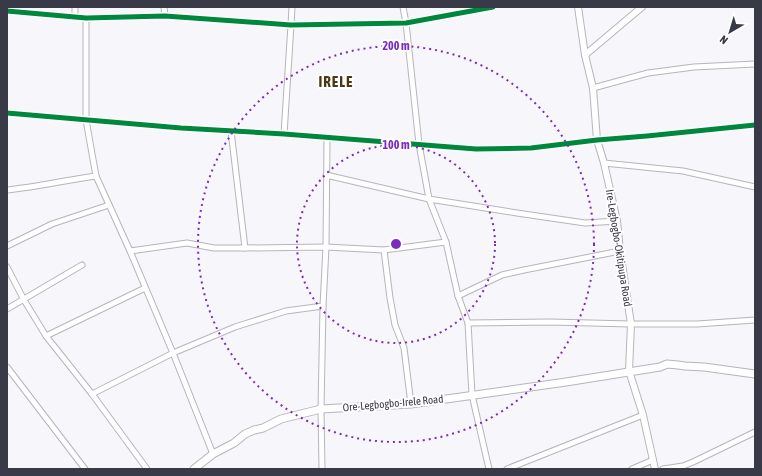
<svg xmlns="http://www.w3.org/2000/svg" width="762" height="476" viewBox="0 0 762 476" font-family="'Asap Condensed',sans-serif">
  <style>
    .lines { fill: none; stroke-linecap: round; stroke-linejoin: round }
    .minor-casing { stroke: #b5b5bc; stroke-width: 7 }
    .tertiary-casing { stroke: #b5b5bc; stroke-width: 8 }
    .secondary-casing { stroke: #b5b5bc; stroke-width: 9 }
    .minor { stroke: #fefefe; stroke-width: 5 }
    .tertiary { stroke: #fefefe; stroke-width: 6 }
    .secondary { stroke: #fefefe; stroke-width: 7 }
    .cycleway-casing { stroke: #fff; stroke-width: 8 }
    .cycleway { stroke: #00873e; stroke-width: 5 }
    .ring { fill: none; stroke: #7b2cbf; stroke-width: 2; stroke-dasharray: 2 4 }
    .labels { text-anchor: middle; stroke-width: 4; stroke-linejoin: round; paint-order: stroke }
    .street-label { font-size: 11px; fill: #393a47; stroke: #fff }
    .district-label { font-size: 15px; font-weight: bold; letter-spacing: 1px; fill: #4e3613; stroke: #fff }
    .centre { fill: #7b2cbf; stroke: #fff; stroke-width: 2 }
    .ring-label { font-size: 12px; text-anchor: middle; font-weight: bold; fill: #7b2cbf; stroke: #fff; stroke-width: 4; stroke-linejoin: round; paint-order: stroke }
  </style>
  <rect width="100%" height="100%" fill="#f6f6fb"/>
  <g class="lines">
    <g class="minor-casing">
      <g id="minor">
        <path d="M164 7 165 16"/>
        <path d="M403 7 406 23 419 144 429 199 446 242 458 296 468 323 472 395 489 469"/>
        <path d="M7 11 86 18 165 16 291 25 406 23 493 7"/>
        <path d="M75 17V7"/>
        <path d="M86 18V120L96 176 130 251 173 353 213 454"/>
        <path d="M593 88 648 73 694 67 755 64"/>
        <path d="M7 113 181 128 284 134 476 149 531 148 597 140 647 136 755 125"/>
        <path d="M231 131 245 248"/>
        <path d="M284 134 291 25 292 7"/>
        <path d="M604 163 683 171 755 187"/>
        <path d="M326 175 429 199 517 213 585 223 617 221"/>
        <path d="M7 190C37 187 66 180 96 176"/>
        <path d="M7 246 52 224 109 205"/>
        <path d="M384 250 390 298 395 325 404 348 411 404"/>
        <path d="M130 251 187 243 214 248H245L326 247 384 250 446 242"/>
        <path d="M7 267 24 300 46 336 92 394 147 469"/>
        <path d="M458 296 502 275 524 270 620 251"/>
        <path d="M7 309 82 265"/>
        <path d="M468 323 550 322 631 324H697L755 320"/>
        <path d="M46 336 145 288"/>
        <path d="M7 367 85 469"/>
        <path d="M92 394 173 353 235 327 286 311 323 306"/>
        <path d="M322 469 321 409 323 306 326 247 327 138"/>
        <path d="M507 469 643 415"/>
        <path d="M632 469 653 460"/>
        <path d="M663 469 683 466 693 462 755 432"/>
      </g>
    </g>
    <g class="tertiary-casing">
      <g id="tertiary">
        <path d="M578 7 585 55 593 88 597 140 604 163 617 221 620 251 631 324 629 371 643 415 655 469"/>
        <path d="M585 55 642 7"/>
      </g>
    </g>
    <g class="secondary-casing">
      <path id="secondary" d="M194 469 213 454 234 443 245 434 254 430 263 428 281 419 321 409 411 404 566 382 660 367 667 364 678 365 685 366 704 367 755 374"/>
    </g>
    <use href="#minor" class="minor"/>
    <use href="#tertiary" class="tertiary"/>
    <use href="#secondary" class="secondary"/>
    <g class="cycleway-casing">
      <g id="cycleway">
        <path d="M7 11 86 18 165 16 291 25 406 23 493 7"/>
        <path d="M7 113 181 128 284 134 476 149 531 148 597 140 647 136 755 125"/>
      </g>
    </g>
    <use href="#cycleway" class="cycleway"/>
  </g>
  <g class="ring">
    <circle cx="396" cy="244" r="99"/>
    <circle cx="396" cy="244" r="198"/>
  </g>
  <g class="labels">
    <g class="street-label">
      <text transform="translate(619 248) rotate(81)" y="4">Ire-Legbogbo-Okitipupa Road</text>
      <text transform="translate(393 403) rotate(-5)" y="4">Ore-Legbogbo-Irele Road</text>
    </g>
    <g class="district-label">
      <text x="336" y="87">IRELE</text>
    </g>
  </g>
  <circle cx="396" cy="244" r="6" class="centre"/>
  <g class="ring-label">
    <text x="396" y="50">200 m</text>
    <text x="396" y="149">100 m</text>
  </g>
  <rect width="762" height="476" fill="none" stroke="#393a47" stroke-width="16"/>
  <g transform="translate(730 32) rotate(218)" stroke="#ffffff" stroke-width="3" paint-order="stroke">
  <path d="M0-3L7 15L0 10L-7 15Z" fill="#393a47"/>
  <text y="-6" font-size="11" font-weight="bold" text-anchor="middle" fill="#393a47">N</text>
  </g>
</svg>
